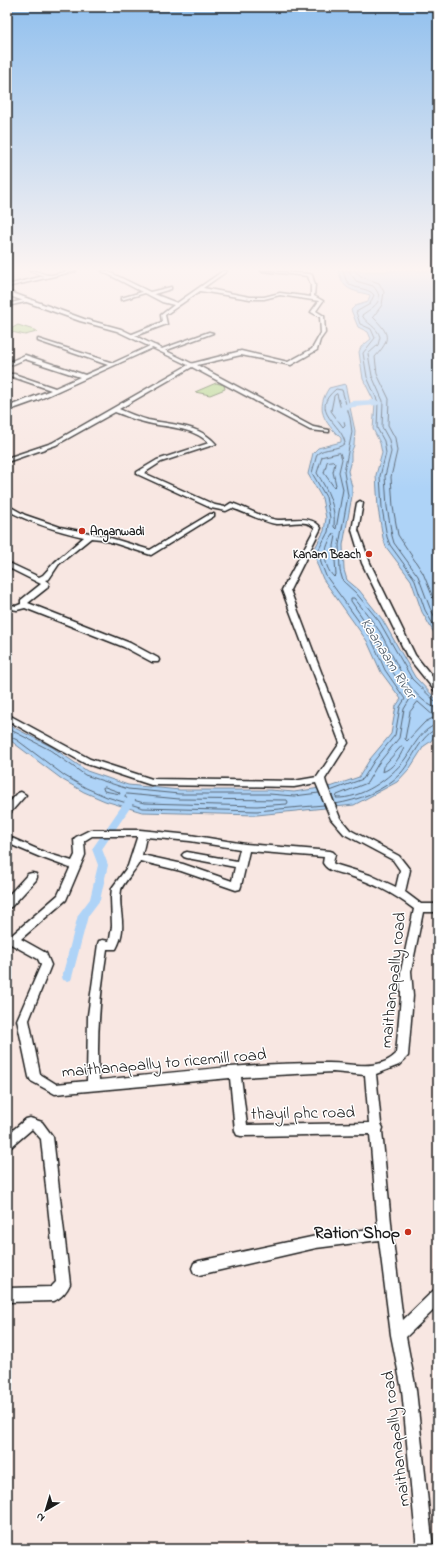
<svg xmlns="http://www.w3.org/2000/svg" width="445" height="1556" viewBox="0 0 445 1556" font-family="'Indie Flower',sans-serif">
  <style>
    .green { fill: #b8d993; stroke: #6a7a58 }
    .water { fill: #aed3f7; stroke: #748a9f }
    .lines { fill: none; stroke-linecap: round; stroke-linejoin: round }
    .shore { stroke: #566574; stroke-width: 1 }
    .canal { fill: #aed3f7; fill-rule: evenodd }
    .river { fill: #aed3f7; fill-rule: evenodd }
    .street-casing { stroke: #1c1c1c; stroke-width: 3 }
    .secondary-casing { stroke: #1c1c1c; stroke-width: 3 }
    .street { fill: #fff; fill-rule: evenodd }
    .secondary { fill: #fff; fill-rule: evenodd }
    .poi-dot { fill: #c8321e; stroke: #fff; stroke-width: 1.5 }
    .labels { text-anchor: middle; stroke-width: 3; stroke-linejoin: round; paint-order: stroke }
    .far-poi-label { font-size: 12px; font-weight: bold; fill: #1c1c1c; stroke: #fff; text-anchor: start }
    .water-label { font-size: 15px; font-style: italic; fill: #4f5c69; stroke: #fff }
    .near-street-label { font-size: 17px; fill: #1c1c1c; stroke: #fff }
    .near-poi-label { font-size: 17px; font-weight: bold; fill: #1c1c1c; stroke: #fff; text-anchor: end }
  </style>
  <rect width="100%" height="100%" fill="#f8e7e2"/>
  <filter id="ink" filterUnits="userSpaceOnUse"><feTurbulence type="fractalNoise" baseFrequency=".025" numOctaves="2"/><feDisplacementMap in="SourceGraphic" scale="8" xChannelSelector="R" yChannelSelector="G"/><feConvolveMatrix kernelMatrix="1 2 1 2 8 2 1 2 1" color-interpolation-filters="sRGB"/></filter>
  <g filter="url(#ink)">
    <g class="green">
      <path d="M18 325 37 331V332L25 335 7 331Z"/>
      <path d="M216 383 224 385 225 389 210 395 195 392Z"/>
    </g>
    <g class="water">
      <path d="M338 271H438V640L422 612 411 580 386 547 383 538 378 508 376 475 382 453 380 443 373 429 375 403 363 379 359 352 361 347 371 339 368 332 358 327 351 310 355 306 368 302 370 295C361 292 349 292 343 283 341 279 340 275 338 271Z"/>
      <path d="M345 384 355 431 354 445 351 453V460L348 471 352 487V496L343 545 344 570 347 580 359 590 382 619 415 677 438 701V732L430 742 424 746 410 768 397 782 354 805 257 815 142 812 105 801 84 792 63 780 7 738V724L52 747 87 771 128 785 180 790H270L294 792 333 786 359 777 370 759 391 734 396 706 401 699 381 672 367 641 323 579 317 564 315 548 324 531 326 518 322 498 308 474 313 453 318 448 341 442V438C324 422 315 409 329 388Z"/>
    </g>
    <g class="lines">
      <g class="shore">
        <path d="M343 271C344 274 345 277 346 280 352 291 367 286 374 295L370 304 356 312 360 324 371 329 375 338 363 353 367 377 378 402 377 428 384 441 386 453 380 476 382 508 387 537 390 545 414 578 425 610 438 633"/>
        <path d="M349 271 356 281 373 286C387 301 373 307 362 315 366 324 377 326 380 337L378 345 368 354 372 376 383 401 382 427 389 440 391 452 385 476 387 507 392 536 394 543 418 576 430 608 438 623"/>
        <path d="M355 271 362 277 379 283 384 292 382 305 373 317C390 334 391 339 375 357L377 374 389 399 388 425 395 438 397 451 391 477 393 507 398 535 423 573 438 610"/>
        <path d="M337 394 345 425 343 427 331 411 334 396Z"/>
        <path d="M340 453 342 459 339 472 343 489 336 529 334 527C336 506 328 491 317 473L322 457Z"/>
        <path d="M333 461 335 463 333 472 336 485 334 487 324 473 327 462Z"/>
        <path d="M334 534 336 536 334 546 336 575 334 577C322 565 323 547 334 534Z"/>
        <path d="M418 702 435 717 425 722 407 741 405 739 410 712Z"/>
        <path d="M438 709C408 698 395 658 380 632 372 620 363 609 354 598H351V601L375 636 389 667 408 693 410 699 404 709 399 738 378 764 367 783 337 795 336 798C361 799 390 779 405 759 414 746 421 729 438 724"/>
        <path d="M7 728 50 750 85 775 128 789 179 794H269L294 796 319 793"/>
        <path d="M7 735 17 740 65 776 86 788 107 797 143 808 257 811 324 805"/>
        <path d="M402 746 404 748C399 758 393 769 382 772L383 767Z"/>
        <path d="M105 787 119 792 120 794 104 791 103 788Z"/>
        <path d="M330 791 363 779 374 761 395 735 400 707 405 699 385 670 371 638 326 576 321 563 319 549 328 532 330 518 326 497 312 473 317 454C325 447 337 451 345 443 342 423 308 412 336 389L342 390 350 418 352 432 344 472 348 496 339 545 340 571 343 581 356 593 379 621 412 679 438 704"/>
        <path d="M127 794 179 799 287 800 288 802 287 804 257 806 144 803 126 798 125 796Z"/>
        <path d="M335 804C359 800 384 791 401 773 412 761 422 732 438 729"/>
      </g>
      <path class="canal" d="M131 796 136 799 102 849 108 865 100 900 88 916 72 977 71 980 67 981 63 980 62 977 78 915 90 899 98 865 92 849 128 797Z"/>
      <path class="river" d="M375 400 378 401 380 403 378 405 353 407 346 410 345 421 341 422 336 419V409L351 401Z"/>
      <g class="street-casing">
        <g id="street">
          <path d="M30 271C37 270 43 275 49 275 58 275 67 270 76 271L7 287V285L44 276Z"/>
          <path d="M102 271H107L150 292 171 287V289L154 294 177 303 223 271H227L203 288 250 297H264L280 293 311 297V285L308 276 261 271 310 274 312 275 315 285 314 296 323 301 316 311 324 316 325 333 320 340 317 350 291 365 241 355 197 365 313 427 329 430V432L310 430 192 367 119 409C128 413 138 417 148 420 171 425 199 424 216 444L161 462 144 473 215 505 225 507 231 503C245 507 265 519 278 520 293 521 311 514 321 528L290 590 348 743 325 779 326 783 340 818 350 830 399 856 410 870 405 892 421 904H438V912H423L411 971 413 996 408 1056 399 1065 376 1074 381 1124 383 1128 382 1131 392 1233 403 1320 433 1291 438 1289V1306L406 1337 416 1390 433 1549H417L402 1390 391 1335 379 1240 316 1248 199 1275 194 1273 192 1268 194 1263 199 1261 316 1236 378 1228 370 1134 241 1136 237 1135 235 1131 230 1078 55 1094 31 1081 29 1077 17 1020 41 965 38 959 7 942V933L12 935 58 895 70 868 40 857 7 843V836L46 853 72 861 75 855 74 839 76 837 90 830H140L190 835 245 844 330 851 333 852 335 854 333 863 334 864 370 875 396 887 400 870 393 860 344 834 331 819 316 783 294 787 151 785 84 763 7 720V714L90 759 152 779 294 781 317 777 340 743 282 590 315 528C306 518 288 525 276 524 264 522 244 512 232 508L226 511 211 508 137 474V472L157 460 209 443C192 426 166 428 144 422 134 420 124 415 115 412L56 445 7 462V458L52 443 190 364 241 351 288 362 312 349 321 333 320 317 311 312 319 301 280 295 264 299H250L200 291 165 315 167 324 132 337 130 336V335L162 322 161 315 174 305 162 302 145 293 121 300V298L142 292ZM92 836H137V838L128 866 112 888 111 898 112 926 110 939 109 941 103 940 99 941 98 944 88 1015 87 1081 56 1084 40 1074 29 1020 51 965 46 953 21 939 66 900 85 855 84 841ZM146 837 190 841 240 849 237 861 187 852 184 853 182 855 184 857 187 858 235 867 232 881 183 864 142 855ZM249 851 324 857 323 863C328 872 338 872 347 875 373 883 392 892 414 909L401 971V996L396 1054C378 1072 352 1063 329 1063 252 1062 175 1073 99 1080 96 1036 100 993 107 949H116C129 925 117 912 121 890 122 884 136 870 140 861L181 871 236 890 240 889 241 886ZM333 1072 365 1075 369 1123 247 1125 241 1077Z"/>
          <path d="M28 299 30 301 7 306V304Z"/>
          <path d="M209 332 213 333 164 351 159 350Z"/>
          <path d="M38 339 113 363 152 345 157 346 38 400 7 411V407L51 390 10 376V374H14L55 388 80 377 25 359 7 367V363L25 355 85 375 108 365 38 341Z"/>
          <path d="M360 501 363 503 358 530 370 563 415 655 438 684V691H435L407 656 362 563 352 530 357 503Z"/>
          <path d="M7 505 25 515 60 527 104 536 150 550 210 514H214V516L151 555 101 539 91 538 59 564 49 579 45 580 49 583 47 588 28 603 130 643 158 658 159 660 158 662H152L124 647 25 608 17 610 7 608V604L16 606 21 604V600L41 584 7 567V562L39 577 43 575 55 562 84 537C57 531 31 523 7 510Z"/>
          <path d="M21 792 26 795 24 797 10 813 7 814V805L18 793Z"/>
          <path d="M32 873 36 874 37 877 36 880 11 907 7 908V897L28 874Z"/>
          <path d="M30 1118 42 1122 53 1137 70 1284C67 1291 61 1298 54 1301L7 1302V1288L51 1287 56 1282 41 1139 32 1129 11 1147 7 1149V1135L26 1119Z"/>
        </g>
      </g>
      <g class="secondary-casing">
        <path id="secondary" d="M7 291 84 319 121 329 195 365 190 366 117 331 80 321 7 295Z"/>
      </g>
      <use href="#street" class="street"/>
      <use href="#secondary" class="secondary"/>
    </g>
  </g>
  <linearGradient id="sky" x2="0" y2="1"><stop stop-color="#91c0ee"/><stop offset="0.55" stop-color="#fcf4f2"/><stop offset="1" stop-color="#fcf4f2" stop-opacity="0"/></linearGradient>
  <rect width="445" height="489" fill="url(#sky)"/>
  <g class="poi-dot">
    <circle cx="82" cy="531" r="4"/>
    <circle cx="369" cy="554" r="4"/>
    <circle cx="408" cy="1232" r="4"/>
  </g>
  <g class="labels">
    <g class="far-poi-label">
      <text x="90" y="535">Anganwadi</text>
      <text x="361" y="558" text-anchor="end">Kanam Beach</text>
    </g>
    <g class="water-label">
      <text transform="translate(389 658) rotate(58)" y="5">Kaanaam River</text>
    </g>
    <g class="near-street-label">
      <text transform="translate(392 980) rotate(-84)" y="6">maithanapally road</text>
      <text transform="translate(164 1062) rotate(-5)" y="6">maithanapally to ricemill road</text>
      <text transform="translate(303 1112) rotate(-1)" y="6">thayil phc road</text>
      <text transform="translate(395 1439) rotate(-97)" y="6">maithanapally road</text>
    </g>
    <g class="near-poi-label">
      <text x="400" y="1238">Ration Shop</text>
    </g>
  </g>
  <rect width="445" height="1556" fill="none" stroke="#fff" stroke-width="24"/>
  <rect x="12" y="12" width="421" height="1532" fill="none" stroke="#1c1c1c" stroke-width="1.5" filter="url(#ink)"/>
  <g transform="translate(46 1510) rotate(218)" stroke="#ffffff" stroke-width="3" paint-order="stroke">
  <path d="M0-3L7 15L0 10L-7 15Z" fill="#1c1c1c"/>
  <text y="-6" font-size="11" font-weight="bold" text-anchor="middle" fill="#1c1c1c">N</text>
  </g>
</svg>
